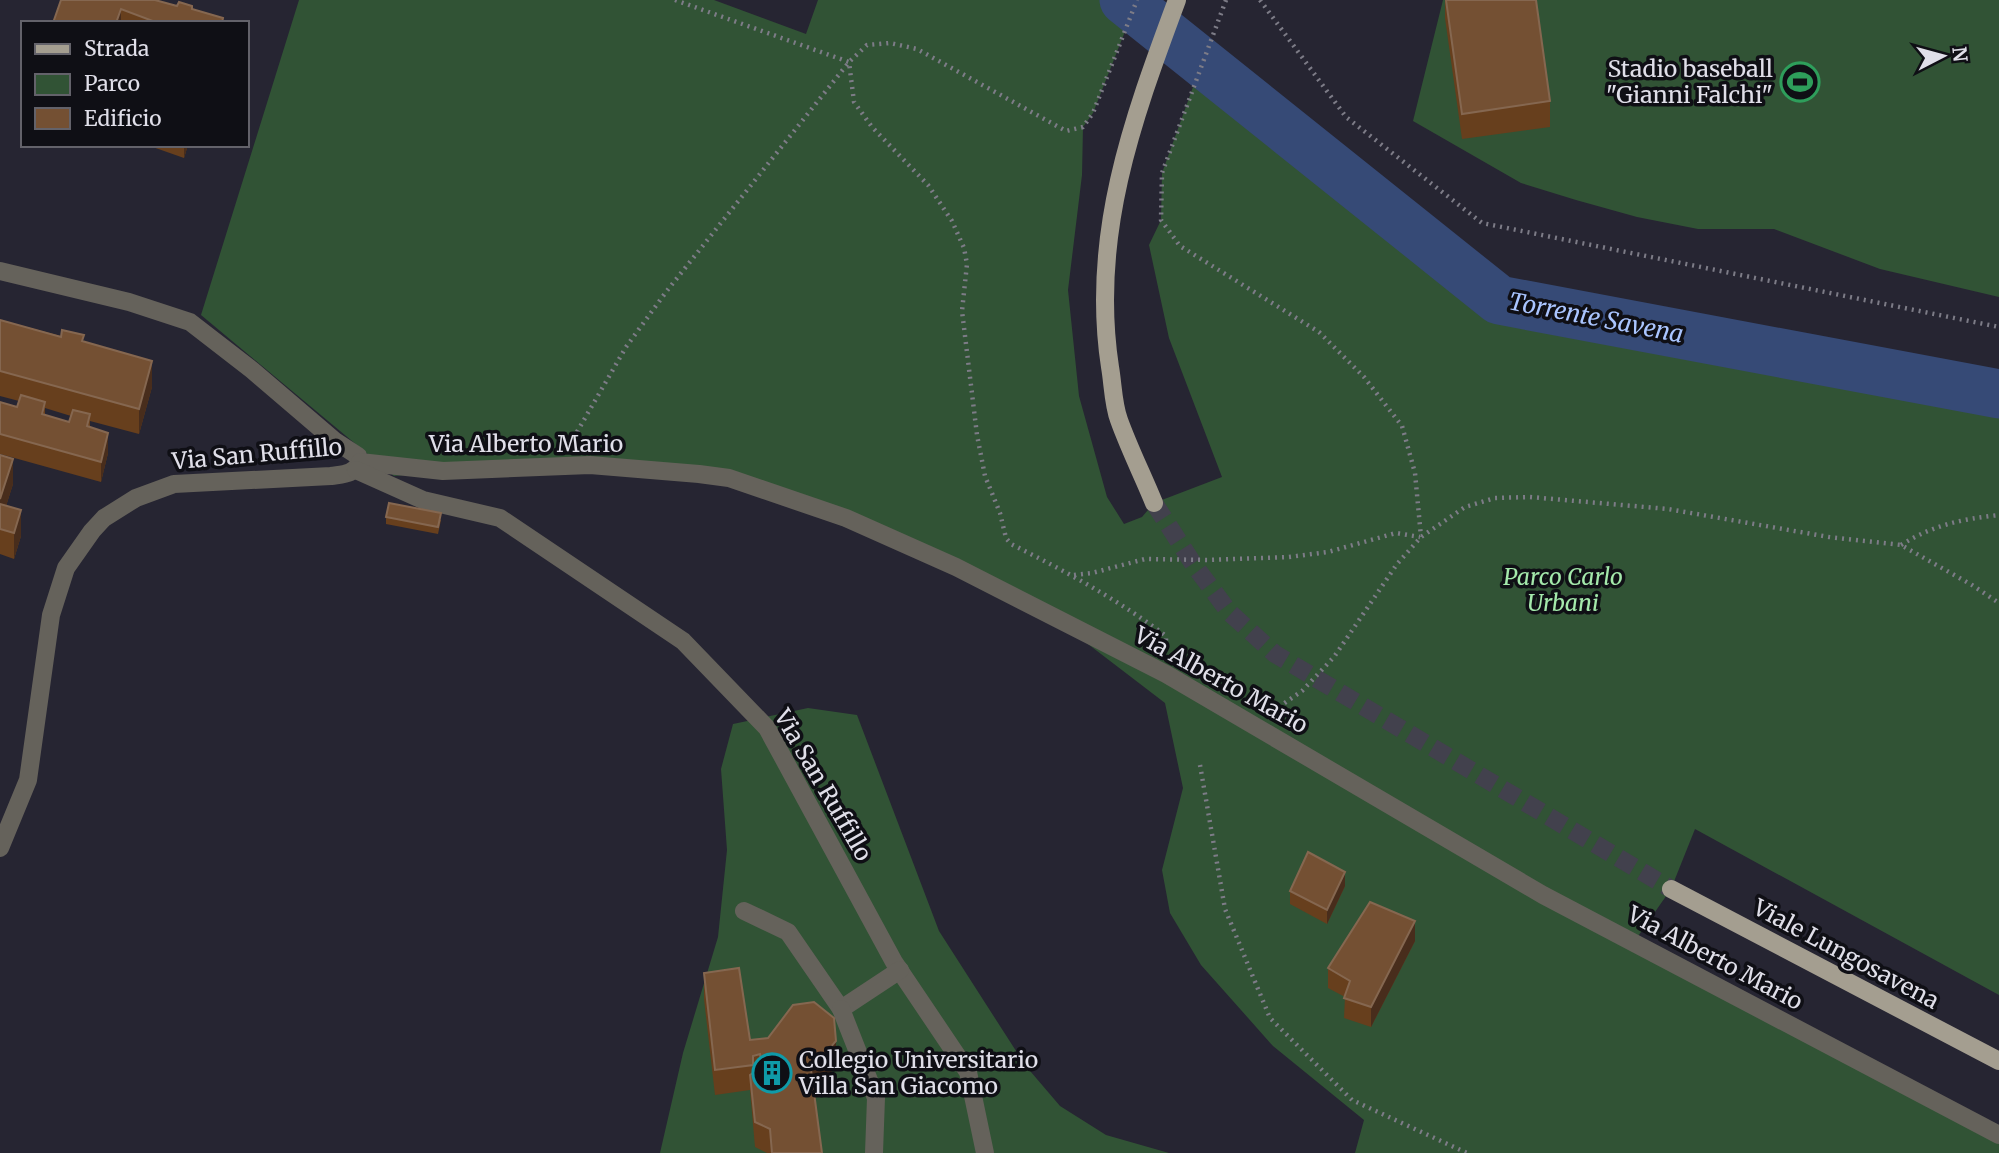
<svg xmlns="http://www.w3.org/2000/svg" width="1999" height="1153" viewBox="0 0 1999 1153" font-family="Merriweather,serif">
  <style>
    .green { fill: #315335 }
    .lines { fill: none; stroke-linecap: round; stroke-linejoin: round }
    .river { stroke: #364a76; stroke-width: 49 }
    .major-tunnel { stroke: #42414d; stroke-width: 18; stroke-dasharray: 18 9; stroke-linecap: butt }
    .path { stroke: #7d7c87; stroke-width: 4.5; stroke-dasharray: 2 5; stroke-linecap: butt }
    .minor { stroke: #65625b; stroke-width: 18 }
    .major { stroke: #a49e90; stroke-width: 18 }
    .wall { fill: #673f1d; fill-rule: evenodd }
    .shaded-wall { fill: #482d1c }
    .building { fill: #745033; stroke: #856750; stroke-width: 2 }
    .labels { text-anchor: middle; stroke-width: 7; stroke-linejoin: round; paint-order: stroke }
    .poi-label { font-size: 23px; fill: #e0dfe9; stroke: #0f0f15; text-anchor: end }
    .street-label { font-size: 23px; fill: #e0dfe9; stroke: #0f0f15 }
    .park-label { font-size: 23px; font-style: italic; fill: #a4e9ab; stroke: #0f0f15 }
    .water-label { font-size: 24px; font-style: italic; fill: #aac5ff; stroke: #0f0f15 }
  </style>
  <rect width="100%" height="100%" fill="#262532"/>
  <g class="green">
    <path d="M299 0H714L806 34 818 0H1120L1133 11 1093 113 1083 127 1082 175 1068 290 1079 396 1107 497 1124 524 1142 517 1154 503 1222 477 1169 338 1149 245 1161 220 1162 173 1202 62 1499 300 1999 394V995L1695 829 1671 889 1634 942 1999 1135V1153H1355L1364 1120 1273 1046 1201 965 1170 913 1162 870 1183 788 1165 703 1050 615 956 567 699 474 443 471 394 476 201 315Z"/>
    <path d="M1443 0H1999V297L1880 269 1774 229H1698L1637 217 1576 200 1521 183 1413 121Z"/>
    <path d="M808 708 857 715 939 931 1025 1065 1060 1106 1106 1135 1169 1153H660L683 1053 718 937 727 850 721 769 733 724Z"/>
  </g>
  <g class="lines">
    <path class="river" d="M1124 0 1499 300 1999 394"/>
    <path class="major-tunnel" d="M1154 503 1194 565 1229 612 1275 654 1671 889"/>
    <g class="path">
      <path d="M675 0 849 62 854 102 872 127 928 185 952 221 964 248 967 264 962 311 977 435 985 476 1000 513 1006 538 1011 544C1065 571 1117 599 1166 636V651"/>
      <path d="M1226 0 1162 173 1161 220 1180 246 1319 332 1364 377 1402 426 1415 473 1421 537"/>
      <path d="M1260 0 1346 117 1482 223 1999 327"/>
      <path d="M570 444 626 347 666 292 849 62 867 45 890 43 917 49 1066 131 1083 127 1093 113 1137 0"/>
      <path d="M1901 545C1933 525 1962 519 1999 515"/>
      <path d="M1074 575 1092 573 1145 559 1208 560 1289 557 1328 552 1396 533 1420 537"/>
      <path d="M1273 711 1302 691 1334 657 1397 564 1421 537 1465 507 1495 498 1530 497 1668 509 1829 537 1901 545 1972 585 1999 603"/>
      <path d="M1200 765 1225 909 1270 1018 1352 1100 1467 1153"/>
    </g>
    <g class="minor">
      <path d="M0 271 129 302 190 322 252 370 335 441 358 456 360 462C353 475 344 474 331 476L174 484 136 498 104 518 92 531 66 568 51 615 28 780 0 848"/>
      <path d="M360 462 443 471 590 465 699 474 729 478 846 518 956 567 1166 674 1543 895 1999 1135"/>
      <path d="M356 470 423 500 500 518 683 641 767 728 894 962 968 1072 985 1153"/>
      <path d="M744 911 788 932 841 1009 900 970"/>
      <path d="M841 1009 876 1098 874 1153"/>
    </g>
    <g class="major">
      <path d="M1154 503C1143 476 1129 448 1119 420 1113 404 1113 384 1110 367 1090 236 1132 121 1177 0"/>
      <path d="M1671 889 1999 1061"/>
    </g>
  </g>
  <g class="wall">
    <path d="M61 0 177 6 192 9 223 23H53Z"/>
    <path d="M1445 0H1536L1550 101V127L1462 139 1445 18Z"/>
    <path d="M147 145H188L184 158Z"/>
    <path d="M0 320 84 342 152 387 139 434 90 421V427L108 453 101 482 0 454V402L17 407 19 401 0 396ZM45 408 71 416 69 422 45 415Z"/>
    <path d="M0 455 13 484 6 506 21 536 14 559 0 554Z"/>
    <path d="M386 517 441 520 438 534 386 524Z"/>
    <path d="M1345 886 1327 924 1290 904V891Z"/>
    <path d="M1415 941 1371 1027 1344 1018 1345 997 1328 988V968Z"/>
    <path d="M704 973 750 1040 836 1066 814 1092 822 1153H767L755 1147 750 1090 715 1095 704 999Z"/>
  </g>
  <g class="shaded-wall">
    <path d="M121 9V23H116Z"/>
    <path d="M184 145H188L184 158Z"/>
    <path d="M152 361V387L139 434V409Z"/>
    <path d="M108 433V453L101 482V462Z"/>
    <path d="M13 459V484L0 525V499Z"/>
    <path d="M21 510V536L14 559V533Z"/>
    <path d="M1345 872V886L1327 924V910Z"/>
    <path d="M1415 921V941L1371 1027V1007Z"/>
    <path d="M836 1041V1066L811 1095V1070Z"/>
  </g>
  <g class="building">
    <path d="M61 0H155L177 6 179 2 192 6V9L223 18 222 23H158L121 9 116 23H53Z"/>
    <path d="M1446 0H1536L1550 101 1462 114Z"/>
    <path d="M0 320 61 337 62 330 84 335 82 341 152 361 139 409 0 371Z"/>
    <path d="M21 395 45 402 42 414 69 422 73 410 90 414 87 426 108 433 101 462 0 434V402L17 407Z"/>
    <path d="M0 455 13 459 0 499Z"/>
    <path d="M389 503 441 513 438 527 386 517Z"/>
    <path d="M0 504 21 510 14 533 0 529Z"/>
    <path d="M1308 852 1345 872 1327 910 1290 891Z"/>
    <path d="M1370 902 1415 921 1371 1007 1344 998 1350 981 1328 968Z"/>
    <path d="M739 968 750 1040 768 1038 793 1005 814 1002 834 1018 836 1041 811 1070 822 1153H772L770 1129 755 1122 750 1075 762 1067 760 1054 753 1056V1065L715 1070 704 973Z"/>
  </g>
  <defs>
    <g id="stadium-ring" transform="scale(2.0125)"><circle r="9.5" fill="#0f0f15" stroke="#2e9e5b" stroke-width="1.5"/><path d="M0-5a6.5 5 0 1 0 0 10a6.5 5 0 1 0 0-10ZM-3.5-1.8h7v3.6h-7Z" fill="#2e9e5b"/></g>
    <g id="building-ring" transform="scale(2.0125)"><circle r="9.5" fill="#0f0f15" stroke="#0f9aa8" stroke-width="1.5"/><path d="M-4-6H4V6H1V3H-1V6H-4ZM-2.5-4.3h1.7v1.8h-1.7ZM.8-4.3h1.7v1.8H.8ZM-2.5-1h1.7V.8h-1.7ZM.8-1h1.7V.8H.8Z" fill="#0f9aa8"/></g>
  </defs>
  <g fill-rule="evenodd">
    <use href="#stadium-ring" x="1800" y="82"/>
    <use href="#building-ring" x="772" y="1073"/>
  </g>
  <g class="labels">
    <g class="poi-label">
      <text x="1773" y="77">Stadio baseball<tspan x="1773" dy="26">"Gianni Falchi"</tspan></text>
      <text x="799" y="1068" text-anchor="start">Collegio Universitario<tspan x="799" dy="26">Villa San Giacomo</tspan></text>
    </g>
    <g class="street-label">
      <text x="526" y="452">Via Alberto Mario</text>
      <text transform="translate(257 454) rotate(-5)" y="8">Via San Ruffillo</text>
      <text transform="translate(1221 680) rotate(29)" y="8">Via Alberto Mario</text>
      <text transform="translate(823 785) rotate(60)" y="8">Via San Ruffillo</text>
      <text transform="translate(1846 954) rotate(28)" y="8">Viale Lungosavena</text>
      <text transform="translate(1715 958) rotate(28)" y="8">Via Alberto Mario</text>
    </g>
    <g class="park-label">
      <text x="1563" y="585">Parco Carlo<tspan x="1563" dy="26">Urbani</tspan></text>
    </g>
    <g class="water-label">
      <text transform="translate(1596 318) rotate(11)" y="8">Torrente Savena</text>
    </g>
  </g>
  <rect x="21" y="21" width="228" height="126" fill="#0f0f15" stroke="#63626a" stroke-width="2"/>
  <rect x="35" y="44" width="35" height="10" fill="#a49e90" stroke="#63626a" stroke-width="2"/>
  <text x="84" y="56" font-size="21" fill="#e0dfe9">Strada</text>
  <rect x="35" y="74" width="35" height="21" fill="#315335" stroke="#63626a" stroke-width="2"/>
  <text x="84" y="91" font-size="21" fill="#e0dfe9">Parco</text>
  <rect x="35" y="108" width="35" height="21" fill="#745033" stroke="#63626a" stroke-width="2"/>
  <text x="84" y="126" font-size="21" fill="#e0dfe9">Edificio</text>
  <g transform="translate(1943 56) rotate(84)" stroke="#0f0f15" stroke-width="5" paint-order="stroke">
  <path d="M0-5L12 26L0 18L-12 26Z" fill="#e0dfe9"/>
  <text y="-10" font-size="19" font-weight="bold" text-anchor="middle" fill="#e0dfe9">N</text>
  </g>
</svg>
